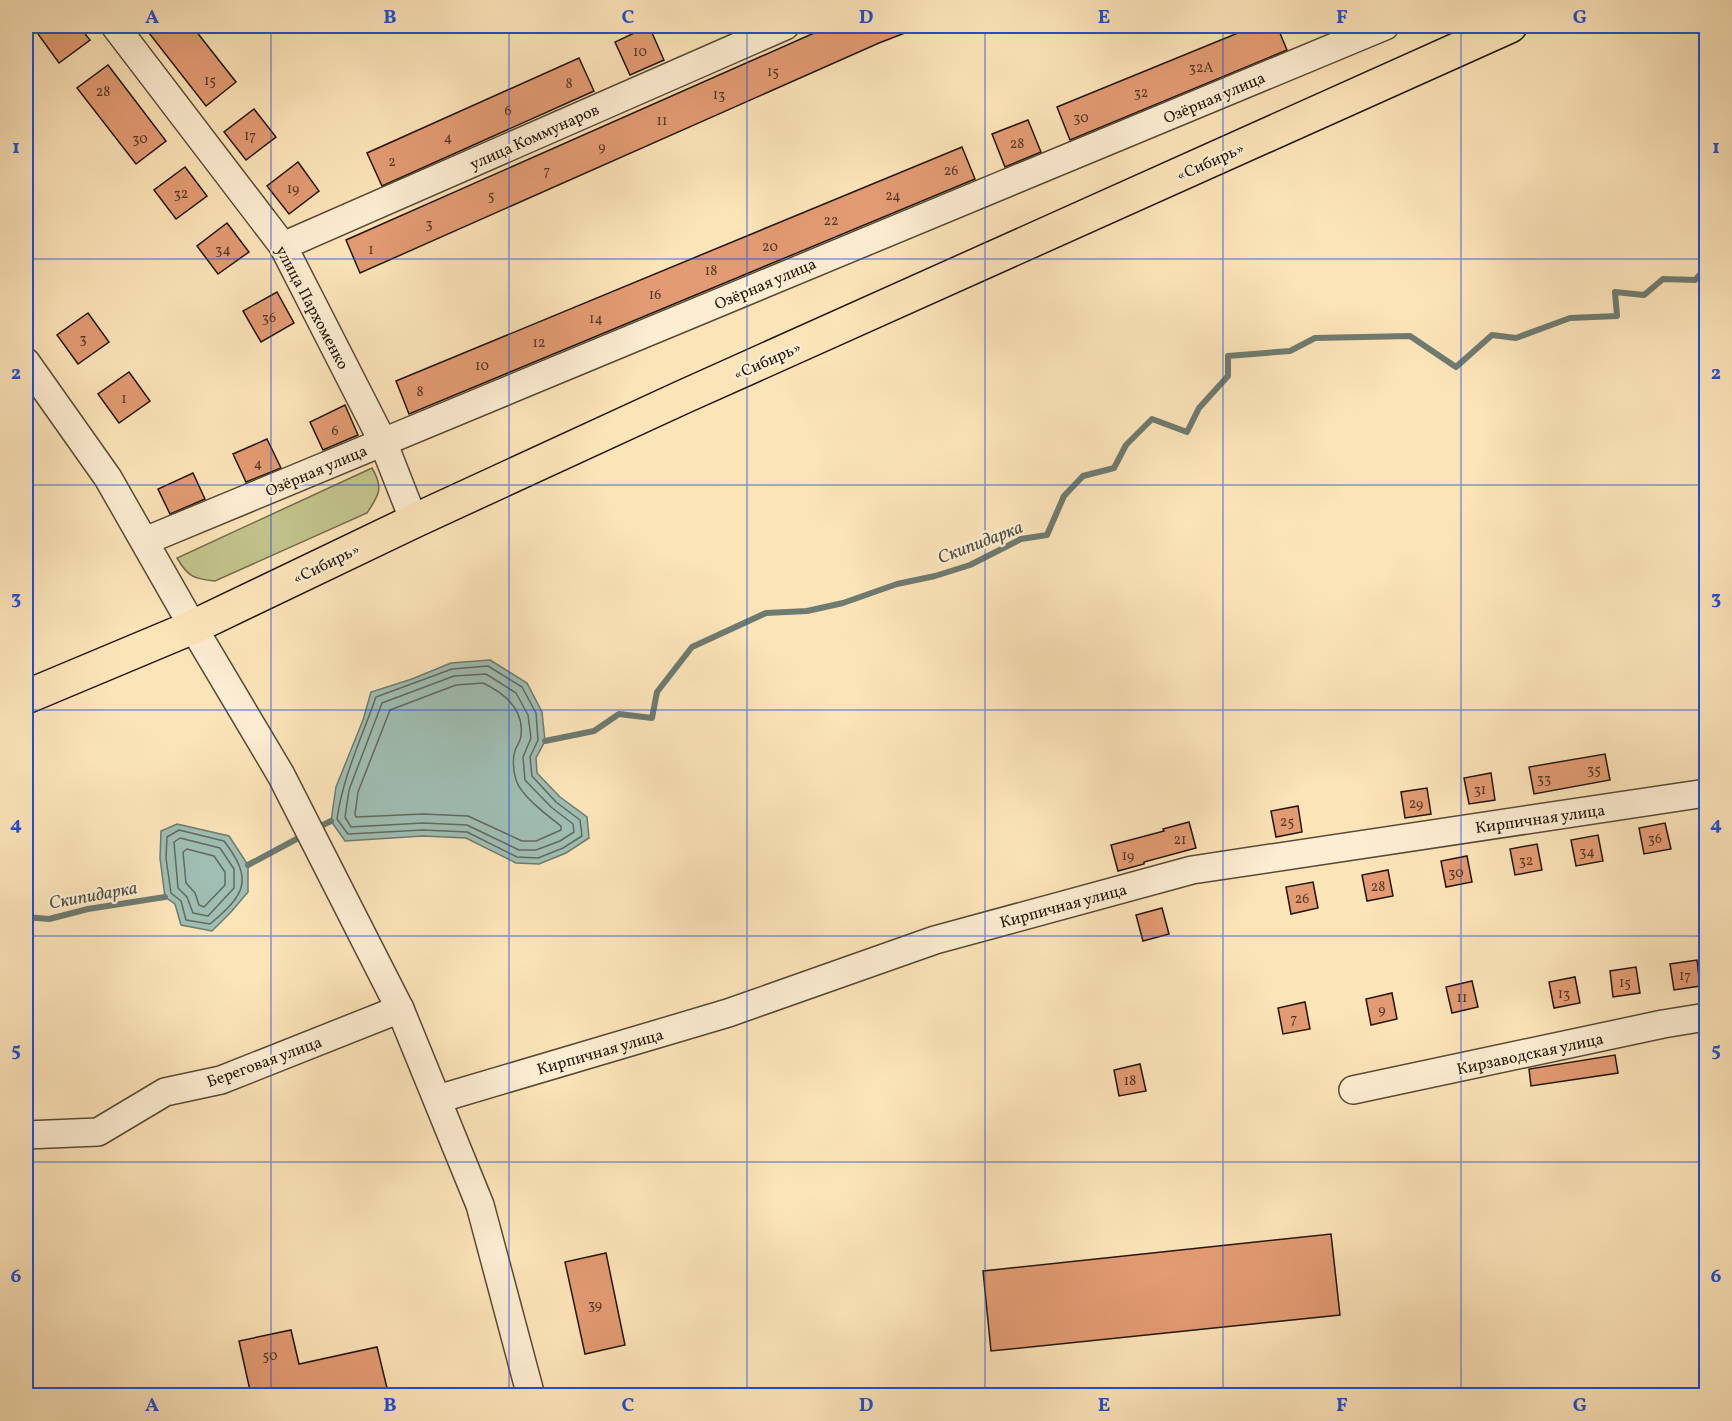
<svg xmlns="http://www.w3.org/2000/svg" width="1732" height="1421" viewBox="0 0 1732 1421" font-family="Vollkorn,serif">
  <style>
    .green { fill: #c3c38c; stroke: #726c4a; stroke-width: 1.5 }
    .water { fill: #a0beb4; stroke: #6e7b70; stroke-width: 1.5 }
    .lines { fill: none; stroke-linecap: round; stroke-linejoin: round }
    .shore { stroke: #616a5e; stroke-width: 1.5 }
    .stream { stroke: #6e7b70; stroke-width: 6 }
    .building { fill: #e39b73; stroke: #221609; stroke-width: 1.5 }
    .minor-casing { stroke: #584a35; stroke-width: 30 }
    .major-casing { stroke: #221609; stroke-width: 36 }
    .minor { stroke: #fdedd2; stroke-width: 27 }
    .major { stroke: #fce4b9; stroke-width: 33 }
    .grid { fill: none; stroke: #1d4ed8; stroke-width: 1.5; stroke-opacity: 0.55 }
    .labels { text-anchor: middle; stroke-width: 4.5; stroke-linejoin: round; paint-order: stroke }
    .number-label { font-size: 14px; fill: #523724 }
    .street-label { font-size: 16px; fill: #221609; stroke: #fdedd2 }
    .water-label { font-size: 18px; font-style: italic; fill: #4e5145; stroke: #fdedd2 }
    .neatline { fill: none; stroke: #1d4ed8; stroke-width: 2 }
    .grid-label { font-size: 20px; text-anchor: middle; font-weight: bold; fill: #1d4ed8 }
  </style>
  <rect width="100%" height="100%" fill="#fce4b9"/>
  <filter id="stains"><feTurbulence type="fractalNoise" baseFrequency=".00333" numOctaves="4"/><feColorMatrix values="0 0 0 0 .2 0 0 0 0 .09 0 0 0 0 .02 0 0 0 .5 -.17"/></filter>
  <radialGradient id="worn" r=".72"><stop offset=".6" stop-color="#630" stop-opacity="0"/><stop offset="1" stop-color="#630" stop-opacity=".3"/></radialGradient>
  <path class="green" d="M372 468C384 488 379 495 367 513L215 581C194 579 188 577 177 558Z"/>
  <g class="water">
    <path d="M490 660 527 683 542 712 545 741 536 758 537 773 560 797 587 817 589 838 566 853 539 864 516 863 466 838 423 836 345 841 331 821 336 787 363 720 371 692 412 679 451 663Z"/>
    <path d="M177 824 229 836 248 865V892L231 912 212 931 181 925 175 904 165 897 160 858 161 831Z"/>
  </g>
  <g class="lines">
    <g class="shore">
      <path d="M488 666 522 687 536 713 538 740 530 757 532 776 556 802 580 820 582 836 563 848 538 858 517 857 467 832 423 830 348 834 337 819C343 776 362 737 376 697L452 669Z"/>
      <path d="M486 674 516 693 528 715 531 738 523 757 525 780 551 807 573 824 574 832 560 841 536 850H519L467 825 423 823 351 827 345 817 349 790 382 703 454 676Z"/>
      <path d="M483 683C504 693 524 709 521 735 521 740 518 744 516 748 512 757 513 771 516 780 521 796 548 816 561 826V830L536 841H522L468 816 423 814 356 817 355 814 358 792 390 710 456 685Z"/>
      <path d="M179 830 224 841C254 880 245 895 210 924L186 920 181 901 171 893 166 858 167 837Z"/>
      <path d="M180 838 220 848 234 869V888L208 916 193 913 187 897 178 888 174 842Z"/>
      <path d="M187 849 214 856 225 872V885L204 907 199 905 195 893 186 883 183 852Z"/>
    </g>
    <g class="stream">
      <path d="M545 741 594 731 619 714 652 718 657 692 692 647 766 613 807 611 843 603 897 584 935 576 970 565 1021 539 1047 535 1064 496 1083 476 1114 468 1126 445 1152 419 1187 432 1199 408 1228 376V356L1290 351 1315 338 1410 336 1456 367 1492 335 1516 338 1570 318 1617 316 1615 292 1644 295 1663 279 1695 280 1706 268"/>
      <path d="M315 829 331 821"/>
      <path d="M248 865 304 835"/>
      <path d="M26 917 49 919 88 909 165 897"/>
    </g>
  </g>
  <g class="building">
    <path d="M49 26H79L90 40 59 63 38 34Z"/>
    <path d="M159 26H192L236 82 206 106 149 33Z"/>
    <path d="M649 26 664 60 630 75 615 42Z"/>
    <path d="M830 26H923L879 43 360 273 346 240Z"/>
    <path d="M1255 26H1277L1287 50 1070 140 1057 107Z"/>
    <path d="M579 58 594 91 382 186 367 153Z"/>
    <path d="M108 65 166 141 136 164 77 88Z"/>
    <path d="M254 109 276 137 246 160 224 132Z"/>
    <path d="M1028 120 1041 152 1005 167 992 134Z"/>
    <path d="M962 147 975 179 409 414 396 381Z"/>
    <path d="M298 162 319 191 289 214 267 186Z"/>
    <path d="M185 167 207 196 176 219 154 190Z"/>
    <path d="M227 223 249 252 218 274 197 246Z"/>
    <path d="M277 292 294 323 261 342 243 311Z"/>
    <path d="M88 313 109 342 78 364 57 335Z"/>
    <path d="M129 372 150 401 119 423 98 394Z"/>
    <path d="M345 405 358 435 323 450 310 422Z"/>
    <path d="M267 439 281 468 246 482 233 454Z"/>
    <path d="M193 473 205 499 170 514 158 489Z"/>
    <path d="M1605 754 1610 780 1534 794 1529 767Z"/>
    <path d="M1491 773 1495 800 1469 804 1464 778Z"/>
    <path d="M1427 788 1431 814 1405 818 1401 792Z"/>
    <path d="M1298 806 1302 832 1276 837 1271 811Z"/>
    <path d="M1189 822 1196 848 1144 862V864L1118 871 1111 845 1164 831 1163 829Z"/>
    <path d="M1665 823 1671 849 1644 854 1639 828Z"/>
    <path d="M1598 835 1603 861 1576 866 1571 840Z"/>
    <path d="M1537 844 1542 870 1515 875 1510 849Z"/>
    <path d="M1467 856 1472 882 1446 887 1441 861Z"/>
    <path d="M1388 870 1393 896 1367 901 1362 875Z"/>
    <path d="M1313 882 1318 908 1291 914 1286 887Z"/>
    <path d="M1162 908 1169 934 1143 941 1136 915Z"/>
    <path d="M1697 960 1700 986 1674 990 1670 964Z"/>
    <path d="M1636 967 1640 993 1613 997 1610 971Z"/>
    <path d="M1575 977 1580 1003 1554 1008 1549 982Z"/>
    <path d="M1472 981 1478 1007 1452 1013 1446 987Z"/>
    <path d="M1392 993 1397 1019 1371 1025 1366 999Z"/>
    <path d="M1305 1002 1310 1029 1283 1034 1278 1008Z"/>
    <path d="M1615 1055 1618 1073 1531 1086 1529 1069Z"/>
    <path d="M1140 1064 1146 1091 1119 1096 1114 1070Z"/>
    <path d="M1331 1234 1340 1315 991 1351 983 1271Z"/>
    <path d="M606 1253 625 1345 585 1354 565 1262Z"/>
    <path d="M291 1330 299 1364 377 1347 387 1388 353 1395H251L239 1341Z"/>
  </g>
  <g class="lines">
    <g class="minor-casing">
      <g id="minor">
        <path d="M115 26 283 246 383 442 414 521"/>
        <path d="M283 246 785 26"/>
        <path d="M26 362 108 478 193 627 281 775 400 1009 480 1205 531 1396"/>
        <path d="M145 541 1385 26"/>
        <path d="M1353 1090 1663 1024 1706 1017"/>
        <path d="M438 1099 728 1013 935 940 1192 870 1706 793"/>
        <path d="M26 1135 98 1132 165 1092 221 1080 400 1009"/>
      </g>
    </g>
    <g class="major-casing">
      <path id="major" d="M26 697 193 627 414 521 683 397 1510 26"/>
    </g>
    <use href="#minor" class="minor"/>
    <use href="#major" class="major"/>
  </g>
  <path class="grid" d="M271 26V1396M509 26V1396M747 26V1396M985 26V1396M1223 26V1396M1461 26V1396M26 259H1706M26 485H1706M26 710H1706M26 936H1706M26 1162H1706"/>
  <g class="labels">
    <g class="number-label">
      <text x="640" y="56">10</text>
      <text x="1201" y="72">32А</text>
      <text x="773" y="76">15</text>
      <text x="210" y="85">15</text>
      <text x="569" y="88">8</text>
      <text x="103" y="96">28</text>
      <text x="1141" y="97">32</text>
      <text x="719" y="99">13</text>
      <text x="508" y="115">6</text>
      <text x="1081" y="122">30</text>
      <text x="662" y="125">11</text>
      <text x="250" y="140">17</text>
      <text x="448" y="142">4</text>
      <text x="140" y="143">30</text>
      <text x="1017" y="148">28</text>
      <text x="602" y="151">9</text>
      <text x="392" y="166">2</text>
      <text x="547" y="175">7</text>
      <text x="951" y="175">26</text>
      <text x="293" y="193">19</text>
      <text x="181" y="198">32</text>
      <text x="491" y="200">5</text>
      <text x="893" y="200">24</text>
      <text x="831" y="225">22</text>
      <text x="429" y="228">3</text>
      <text x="770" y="251">20</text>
      <text x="223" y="254">34</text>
      <text x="371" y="254">1</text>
      <text x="711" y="275">18</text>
      <text x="655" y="299">16</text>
      <text x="269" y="322">36</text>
      <text x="596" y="323">14</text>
      <text x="83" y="343">3</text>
      <text x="539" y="347">12</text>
      <text x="482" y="370">10</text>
      <text x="420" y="396">8</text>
      <text x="124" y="403">1</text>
      <text x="335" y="435">6</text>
      <text x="258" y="468">4</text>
      <text x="1594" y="774">35</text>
      <text x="1544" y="783">33</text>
      <text x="1480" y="794">31</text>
      <text x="1416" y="808">29</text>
      <text x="1287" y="826">25</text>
      <text x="1655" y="843">36</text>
      <text x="1180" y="844">21</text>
      <text x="1587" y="856">34</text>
      <text x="1128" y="860">19</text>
      <text x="1526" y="865">32</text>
      <text x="1456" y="877">30</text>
      <text x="1378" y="891">28</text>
      <text x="1302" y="903">26</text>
      <text x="1685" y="980">17</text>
      <text x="1625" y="987">15</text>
      <text x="1564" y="998">13</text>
      <text x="1462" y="1002">11</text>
      <text x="1382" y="1014">9</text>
      <text x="1294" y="1023">7</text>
      <text x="1130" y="1085">18</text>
      <text x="595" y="1309">39</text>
      <text x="270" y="1360">50</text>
    </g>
    <g class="street-label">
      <text transform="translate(1214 97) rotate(-23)" y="6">Озёрная улица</text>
      <text transform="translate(534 136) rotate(-24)" y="6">улица Коммунаров</text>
      <text transform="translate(1210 161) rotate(-24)" y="6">«Сибирь»</text>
      <text transform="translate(765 283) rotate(-23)" y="6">Озёрная улица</text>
      <text transform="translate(313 307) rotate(62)" y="6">улица Пархоменко</text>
      <text transform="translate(767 360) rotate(-24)" y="6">«Сибирь»</text>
      <text transform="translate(316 470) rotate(-23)" y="6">Озёрная улица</text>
      <text transform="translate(326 563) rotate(-26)" y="6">«Сибирь»</text>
      <text transform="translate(1540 818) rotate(-8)" y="6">Кирпичная улица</text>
      <text transform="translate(1063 905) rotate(-15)" y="6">Кирпичная улица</text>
      <text transform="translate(600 1051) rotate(-16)" y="6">Кирпичная улица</text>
      <text transform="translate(1530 1053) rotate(-12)" y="6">Кирзаводская улица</text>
      <text transform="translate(264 1061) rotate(-20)" y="6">Береговая улица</text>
    </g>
    <g class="water-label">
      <text transform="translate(980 542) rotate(-21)" y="6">Скипидарка</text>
      <text transform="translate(93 895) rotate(-10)" y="6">Скипидарка</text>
    </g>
  </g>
  <rect width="1732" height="1421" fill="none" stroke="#fce4b9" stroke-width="66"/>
  <rect x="33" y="33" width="1666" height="1355" class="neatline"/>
  <g class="grid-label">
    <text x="152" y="23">A</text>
    <text x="390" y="23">B</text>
    <text x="628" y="23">C</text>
    <text x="866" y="23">D</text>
    <text x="1104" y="23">E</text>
    <text x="1342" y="23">F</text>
    <text x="1580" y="23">G</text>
    <text x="16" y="153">1</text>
    <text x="1716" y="153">1</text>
    <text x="16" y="379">2</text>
    <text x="1716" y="379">2</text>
    <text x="16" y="604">3</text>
    <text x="1716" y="604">3</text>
    <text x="16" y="830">4</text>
    <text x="1716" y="830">4</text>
    <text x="16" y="1056">5</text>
    <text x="1716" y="1056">5</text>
    <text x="16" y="1282">6</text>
    <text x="1716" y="1282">6</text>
    <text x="152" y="1411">A</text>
    <text x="390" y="1411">B</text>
    <text x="628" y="1411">C</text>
    <text x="866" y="1411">D</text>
    <text x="1104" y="1411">E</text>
    <text x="1342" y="1411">F</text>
    <text x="1580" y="1411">G</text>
  </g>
  <rect width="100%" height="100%" filter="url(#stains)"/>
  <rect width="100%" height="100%" fill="url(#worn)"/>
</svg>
